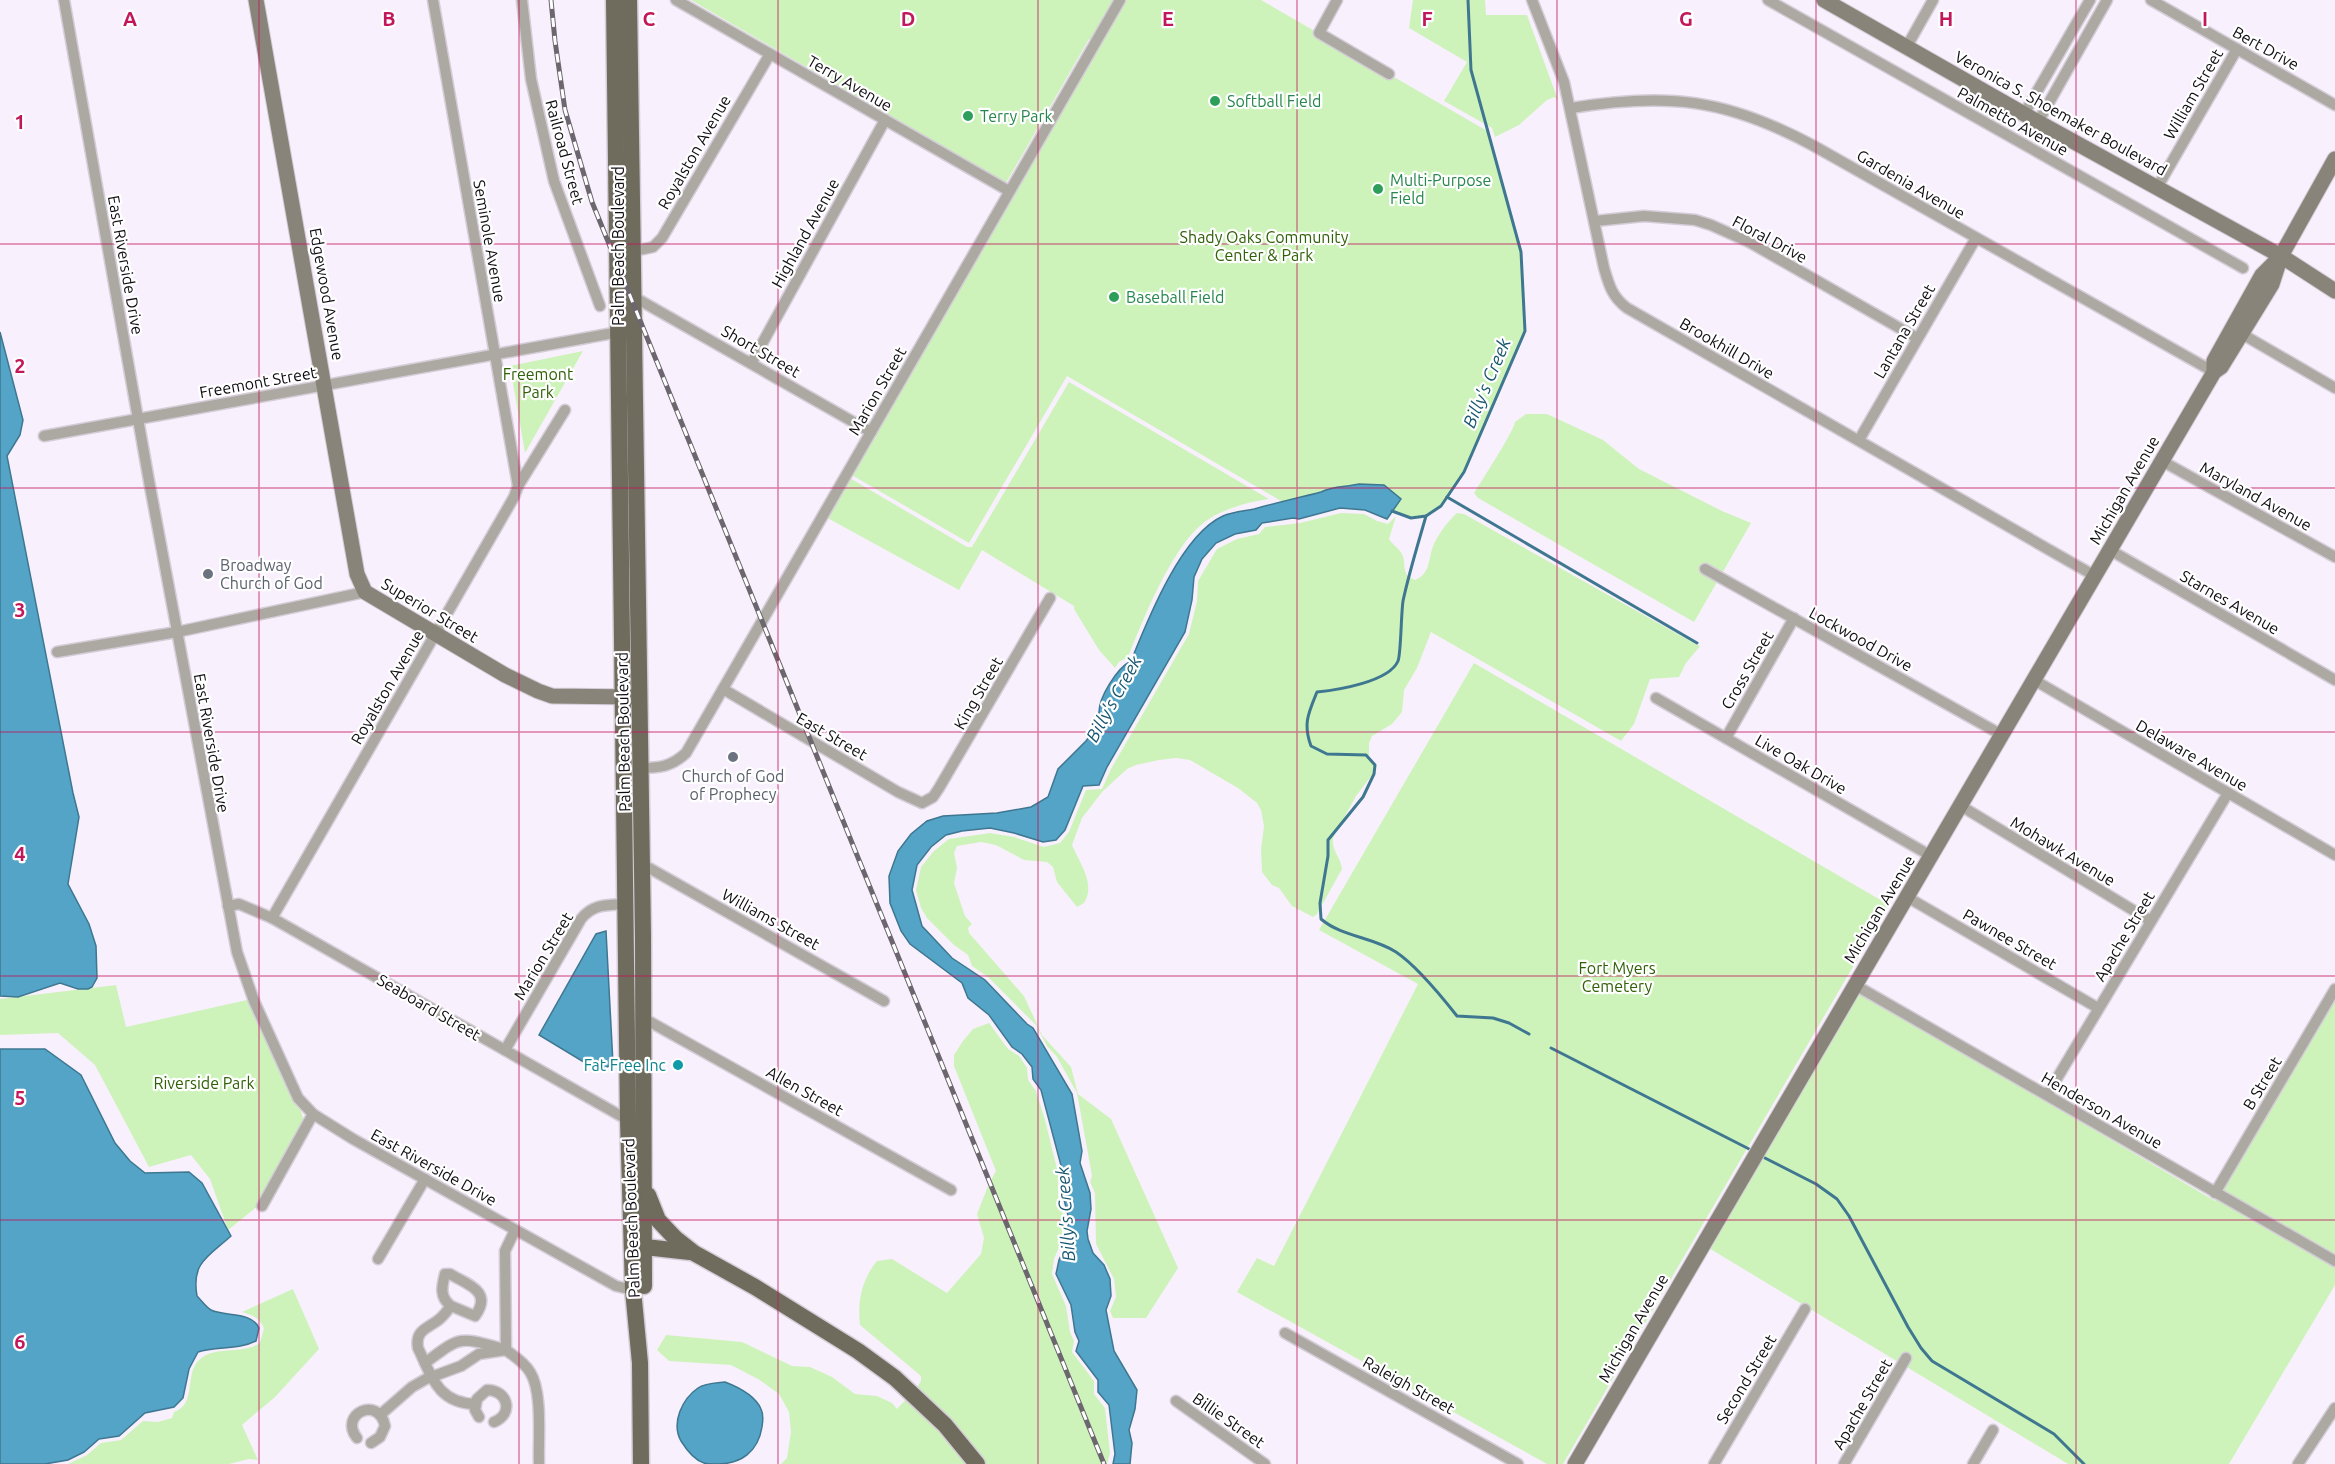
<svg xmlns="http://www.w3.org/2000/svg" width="2335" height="1464" viewBox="0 0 2335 1464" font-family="Ubuntu,sans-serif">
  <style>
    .green { fill: #cdf3bb }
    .water { fill: #53a4c7; stroke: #3f7791; stroke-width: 1.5 }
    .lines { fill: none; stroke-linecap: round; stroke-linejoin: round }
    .stream { stroke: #3f7791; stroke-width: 3 }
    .street-casing { stroke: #d4ccd7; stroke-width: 13 }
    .secondary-casing { stroke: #d4ccd7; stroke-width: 17 }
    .primary-casing { stroke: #d4ccd7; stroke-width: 19 }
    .street { stroke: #aba9a1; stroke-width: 10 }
    .secondary { stroke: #888479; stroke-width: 15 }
    .primary { stroke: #6f6b5d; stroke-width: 16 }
    .rail-casing { stroke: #6c676f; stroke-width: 5 }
    .rail { stroke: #fff; stroke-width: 3; stroke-dasharray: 9; stroke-linecap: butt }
    .grid { fill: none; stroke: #c2185b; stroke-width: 1.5; stroke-opacity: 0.55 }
    .leisure-dot { fill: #2e9e5b; stroke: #fff; stroke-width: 2 }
    .worship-dot { fill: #6b7280; stroke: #fff; stroke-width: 2 }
    .culture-dot { fill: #0f9aa8; stroke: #fff; stroke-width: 2 }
    .labels { text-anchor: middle; stroke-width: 4.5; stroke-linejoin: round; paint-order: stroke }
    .street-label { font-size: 16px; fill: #100d12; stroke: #fff }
    .leisure-label { font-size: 16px; fill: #27864d; stroke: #fff; text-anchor: start }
    .park-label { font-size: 16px; fill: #306007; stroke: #fff }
    .worship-label { font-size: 16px; fill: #5b616d; stroke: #fff; text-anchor: start }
    .culture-label { font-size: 16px; fill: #0d838f; stroke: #fff; text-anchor: end }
    .water-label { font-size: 18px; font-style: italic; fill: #175770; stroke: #fff }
    .grid-label { font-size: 20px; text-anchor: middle; font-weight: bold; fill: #c2185b; stroke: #fff; stroke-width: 4.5; stroke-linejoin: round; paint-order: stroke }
  </style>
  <rect width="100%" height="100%" fill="#f9f0fd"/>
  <g class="green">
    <path d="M691 0H1118L1094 41 1089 39 1006 183Z"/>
    <path d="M1124 0H1261L1489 132 1521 252 1525 331 1464 472 1441 506 1426 516 1411 518 1384 506 1368 501 1300 512 1067 376 969 543 850 474Z"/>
    <path d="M1413 0H1485L1486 15H1527L1558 100 1554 97 1547 100 1519 125 1495 137 1492 128 1444 101 1467 62 1409 28Z"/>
    <path d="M583 351 525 453 510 366Z"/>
    <path d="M1069 382 1269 499C1247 502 1218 510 1201 525 1170 551 1143 620 1128 657L1119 662 1115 668 1099 650 1074 609V606L982 550 959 590 822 515 848 477 967 547H972Z"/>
    <path d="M1526 414H1547L1603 440 1639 469 1722 511 1751 523 1694 622 1478 498 1474 493C1482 480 1514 431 1515 422Z"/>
    <path d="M1341 513 1364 514 1377 521 1388 524 1396 516 1389 539C1392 544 1396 546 1400 551 1409 562 1398 574 1415 580 1431 574 1428 557 1434 544 1439 533 1448 521 1457 513L1464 514 1699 646 1701 645 1686 663 1679 677 1650 679 1634 724 1621 741 1431 632 1417 668 1404 690 1402 712 1392 724 1372 736 1369 743V757L1375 764V771L1356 796 1333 838C1331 850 1341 857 1342 869L1317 914 1313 917 1292 906 1279 888 1272 885 1262 872 1261 849 1264 826 1261 810 1257 803 1238 788 1190 760 1176 758 1159 760 1136 765 1127 769 1102 792 1082 818 1072 845C1080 864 1096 884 1084 903L1077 907 1057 882 1053 867 1047 862 1024 860 996 845 981 842 957 846 954 853 957 868 954 883 965 916 972 924 968 928 969 933 1024 996 1042 1035 1071 1067 1078 1094 1111 1119 1178 1268 1146 1318H1113L1110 1311 1116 1297 1114 1279 1096 1244 1095 1193 1090 1182 1092 1176 1077 1093 1057 1057 1047 1046 1036 1025 988 977 972 966 968 955 954 945 927 918 921 908 916 890 921 867 934 851 949 839 990 833 1014 837 1044 847 1060 843 1069 832 1086 790 1102 789 1111 769 1189 634 1197 601 1198 581 1217 549 1237 539 1259 534 1265 527 1300 523Z"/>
    <path d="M1474 663 1889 905 1563 1464H1547L1237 1292 1257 1258 1274 1266 1418 984 1319 930Z"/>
    <path d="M116 985 126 1027 247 1000 288 1091 300 1108 304 1121 259 1205 228 1230 210 1179 191 1155 149 1167 95 1065 58 1033 0 1035V999Z"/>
    <path d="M1857 990 2215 1201 2335 997V1285L2229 1464H2068L1707 1247Z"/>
    <path d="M989 1023 1008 1049 1019 1056 1027 1068 1028 1080 1036 1091 1045 1120 1058 1173V1196L1064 1219 1060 1245 1054 1259 1052 1274 1066 1306 1070 1332 1074 1341 1072 1352 1094 1381V1394L1105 1408 1110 1453 1107 1464H983L916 1389 921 1381V1376L860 1325C857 1302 862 1279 877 1261L892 1259 947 1293 981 1254 984 1238 977 1214 988 1186 996 1171 954 1066V1055L963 1041 973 1029Z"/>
    <path d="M293 1289 319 1349 275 1397 242 1425 258 1460 249 1459 229 1464H68L87 1455 101 1443 121 1440 143 1421 158 1422 172 1418 174 1412C197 1404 184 1374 199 1360 214 1345 241 1355 260 1343L264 1328C260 1318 252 1315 242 1312Z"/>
    <path d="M666 1335 742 1342 792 1366 810 1367 832 1377 855 1394 877 1396 892 1403 897 1409 909 1396 971 1464H781L787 1458 791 1432 789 1412 779 1394 758 1379 731 1365 669 1361 657 1350Z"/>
  </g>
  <g class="water">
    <path d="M0 332 23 420 20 435 7 456 73 793 79 817 68 884 89 924 96 946 97 978 92 987 88 989H78L60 983 18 997 0 996Z"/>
    <path d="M1359 484 1384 485 1401 499 1387 519 1365 510 1340 508 1299 519 1293 518 1262 523 1256 530 1235 534 1216 543 1202 559 1194 577 1192 600 1185 632 1107 767 1099 785 1083 786 1065 830 1056 840 1043 842 1014 833 990 828 962 831 946 835 931 847 917 865 912 890 922 926 952 958 985 980 1027 1024 1033 1028 1072 1094 1082 1151 1080 1163 1090 1193 1091 1209 1087 1231 1088 1239 1093 1253 1104 1265 1110 1279 1111 1296 1106 1310 1114 1351 1137 1390 1135 1409 1129 1430 1132 1443 1130 1464H1113L1115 1454 1109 1405 1098 1392V1380L1076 1351 1079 1341 1075 1332 1071 1305 1056 1274 1059 1260 1065 1247 1069 1219 1063 1196V1173L1041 1090 1033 1079 1032 1067 1022 1054 1012 1047 989 1015 968 998 962 983 910 944 901 931 890 903 889 876 898 851 911 834 927 821 943 816 997 813 1031 807 1048 797 1058 769 1086 741 1097 726 1096 718 1099 714C1098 698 1117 668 1131 661 1148 619 1181 535 1223 516 1232 512 1244 511 1254 509 1276 503 1298 498 1321 492 1332 486 1346 487 1359 484Z"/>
    <path d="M606 931 613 1064 601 1070 592 1067 539 1035 596 934Z"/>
    <path d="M0 1049H45L81 1075 115 1143 130 1161 145 1173 189 1172 202 1183 231 1236C209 1256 191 1262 197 1296 201 1300 206 1307 211 1310 226 1317 251 1311 259 1328L256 1341C239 1350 216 1346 198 1352L189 1369 183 1398 174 1407 145 1413 119 1436 99 1439 84 1452 68 1460 45 1464H0Z"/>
    <path d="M725 1382C738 1387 755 1395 761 1409 764 1415 763 1421 762 1427 758 1452 741 1464 717 1464 713 1464 707 1464 704 1463 694 1460 686 1449 681 1441 671 1423 682 1399 698 1388 705 1383 716 1383 725 1382Z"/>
  </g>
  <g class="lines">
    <g class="stream">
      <path d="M1447 497 1697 643"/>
      <path d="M1392 511 1411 518 1426 516 1441 506 1464 472 1525 331 1521 252 1471 70 1468 0"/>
      <path d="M1426 516C1418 544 1409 573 1403 601 1401 614 1401 654 1398 661 1389 682 1337 690 1317 692 1308 714 1303 724 1311 746L1327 754 1366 755 1375 765 1374 774 1363 797 1328 840V856L1320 903 1321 919C1342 937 1373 937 1396 952 1417 966 1442 997 1457 1016L1493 1018 1509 1023 1529 1034"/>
      <path d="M1551 1048 1753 1151"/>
      <path d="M1761 1156 1816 1184 1837 1199 1849 1216 1908 1327 1921 1348 1932 1361 2054 1434 2084 1464"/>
    </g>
    <g class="street-casing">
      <g id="street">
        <path d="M64 0 149 481 237 952 254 1001 298 1098 313 1114 353 1139 616 1286 633 1290"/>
        <path d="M433 0 518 486"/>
        <path d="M522 0 531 79 554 181 600 306"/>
        <path d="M676 0 1009 191"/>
        <path d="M1337 0 1319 33 1389 74"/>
        <path d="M1532 0 1564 82 1604 268C1609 285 1612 297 1627 308L2095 576"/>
        <path d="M1768 0 2243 268"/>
        <path d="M2151 0 2335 105"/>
        <path d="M1906 48 1933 0"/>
        <path d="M1571 108C1668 92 1727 99 1814 146L2214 372"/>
        <path d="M2024 114 2090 0"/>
        <path d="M2038 122 2107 0"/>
        <path d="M2158 186 2237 49"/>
        <path d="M1595 221 1644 216 1695 220 1711 225 1749 242 1917 338"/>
        <path d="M634 251 653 247 662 238 770 54"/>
        <path d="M634 297 871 432"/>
        <path d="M2242 334 2335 388"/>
        <path d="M752 362 885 120"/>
        <path d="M44 436 619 332"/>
        <path d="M1859 440 1976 238"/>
        <path d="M2162 461 2335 557"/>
        <path d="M2110 550 2335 680"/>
        <path d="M1705 569 2002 735"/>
        <path d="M57 652 177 632 365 592"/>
        <path d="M2034 680 2335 855"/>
        <path d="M723 689 898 792 922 803 933 797 939 788 1050 598"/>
        <path d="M1656 698 1931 856"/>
        <path d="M1726 738 1794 618"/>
        <path d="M640 768C659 768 671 767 686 753L1120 0"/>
        <path d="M1961 806 2151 921"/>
        <path d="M642 864 884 1001"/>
        <path d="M1907 897 2098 1008"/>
        <path d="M228 906 239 904 272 918 628 1120"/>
        <path d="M272 918 514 497 518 486 565 410"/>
        <path d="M1855 985 2335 1261"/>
        <path d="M643 1018 951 1190"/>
        <path d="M505 1050 581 919C593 904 607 905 626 904"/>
        <path d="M2047 1095 2228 793"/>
        <path d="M2215 1193 2335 989"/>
        <path d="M262 1206 313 1114"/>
        <path d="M515 1230 505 1251 506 1350C515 1357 524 1362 530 1372 543 1392 538 1440 539 1464"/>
        <path d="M378 1259 425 1179"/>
        <path d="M451 1306C439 1297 442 1286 445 1274H450C468 1285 493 1291 475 1316L451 1306C447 1311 443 1317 437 1321 426 1329 415 1331 418 1348 432 1377 438 1403 475 1404"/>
        <path d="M1285 1333 1518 1464"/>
        <path d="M425 1363C460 1337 458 1336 500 1348"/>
        <path d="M1176 1401 1265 1464"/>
        <path d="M380 1415 412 1387 426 1379 461 1366 479 1354 506 1350"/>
        <path d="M479 1417 475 1410 477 1399 487 1390C508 1390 514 1414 494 1422"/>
        <path d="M357 1438C338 1414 379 1395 385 1426L380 1437 371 1443"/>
        <path d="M1714 1464 1805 1309"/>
        <path d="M1844 1464 1906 1358"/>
        <path d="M1973 1464 1993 1430"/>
        <path d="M2298 1464 2335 1408"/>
      </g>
    </g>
    <g class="secondary-casing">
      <g id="secondary">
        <path d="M256 0 357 574 365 592 505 675 538 691 552 696 635 697"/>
        <path d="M1824 0 2038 122 2281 256 2335 291"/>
        <path d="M2214 369V361L2262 275 2278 259"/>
        <path d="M1575 1464 2214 372 2221 367 2272 284 2281 256 2335 159"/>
      </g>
    </g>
    <g class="primary-casing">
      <g id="primary">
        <path d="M614 0 628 1120 633 1290 640 1363 641 1464"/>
        <path d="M629 0 643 936 644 1286"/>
        <path d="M648 1195 658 1220 675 1238 694 1253 755 1287 858 1351 895 1378 945 1425 977 1464"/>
        <path d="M636 1246 690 1252"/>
      </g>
    </g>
    <use href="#street" class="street"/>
    <use href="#secondary" class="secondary"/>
    <use href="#primary" class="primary"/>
    <g class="rail-casing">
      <path id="rail" d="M551 0 555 41 565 110 592 202 1104 1464"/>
    </g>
    <use href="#rail" class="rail"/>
  </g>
  <path class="grid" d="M259 0V1464M519 0V1464M778 0V1464M1038 0V1464M1297 0V1464M1557 0V1464M1816 0V1464M2076 0V1464M0 244H2335M0 488H2335M0 732H2335M0 976H2335M0 1220H2335"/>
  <g class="leisure-dot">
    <circle cx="1215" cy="101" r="6"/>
    <circle cx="968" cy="116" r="6"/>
    <circle cx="1378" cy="189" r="6"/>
    <circle cx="1114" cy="297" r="6"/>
  </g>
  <g class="worship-dot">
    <circle cx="208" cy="574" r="6"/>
    <circle cx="733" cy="757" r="6"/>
  </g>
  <circle class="culture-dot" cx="678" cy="1065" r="6"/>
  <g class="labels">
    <g class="street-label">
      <text transform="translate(2266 48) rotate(29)" y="6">Bert Drive</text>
      <text transform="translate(850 83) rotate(30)" y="6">Terry Avenue</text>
      <text transform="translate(2193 94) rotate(-60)" y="6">William Street</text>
      <text transform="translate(2061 113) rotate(29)" y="6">Veronica S. Shoemaker Boulevard</text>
      <text transform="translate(2013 121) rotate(29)" y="6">Palmetto Avenue</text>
      <text transform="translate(565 152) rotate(75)" y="6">Railroad Street</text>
      <text transform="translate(694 152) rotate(-60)" y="6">Royalston Avenue</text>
      <text transform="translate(1911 184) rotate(30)" y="6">Gardenia Avenue</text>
      <text transform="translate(805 233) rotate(-61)" y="6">Highland Avenue</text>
      <text transform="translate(1770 239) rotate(28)" y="6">Floral Drive</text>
      <text transform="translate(490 241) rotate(80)" y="6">Seminole Avenue</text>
      <text transform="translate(618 246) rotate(-90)" y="6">Palm Beach Boulevard</text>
      <text transform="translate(126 265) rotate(80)" y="6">East Riverside Drive</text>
      <text transform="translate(327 294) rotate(80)" y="6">Edgewood Avenue</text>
      <text transform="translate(1904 331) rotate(-60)" y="6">Lantana Street</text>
      <text transform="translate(1727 348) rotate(30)" y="6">Brookhill Drive</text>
      <text transform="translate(761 351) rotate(30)" y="6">Short Street</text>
      <text transform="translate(258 382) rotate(-10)" y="6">Freemont Street</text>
      <text transform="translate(877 391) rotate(-60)" y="6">Marion Street</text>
      <text transform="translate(2124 490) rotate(-60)" y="6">Michigan Avenue</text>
      <text transform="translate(2256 496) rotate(29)" y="6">Maryland Avenue</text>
      <text transform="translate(2230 602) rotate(30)" y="6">Starnes Avenue</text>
      <text transform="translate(430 610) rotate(31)" y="6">Superior Street</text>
      <text transform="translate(1861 639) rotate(29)" y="6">Lockwood Drive</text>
      <text transform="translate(1747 670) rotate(-60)" y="6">Cross Street</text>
      <text transform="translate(387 687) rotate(-60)" y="6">Royalston Avenue</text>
      <text transform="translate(978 693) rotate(-60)" y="6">King Street</text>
      <text transform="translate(623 732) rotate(-91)" y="6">Palm Beach Boulevard</text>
      <text transform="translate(832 736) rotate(30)" y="6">East Street</text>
      <text transform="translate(212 743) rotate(80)" y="6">East Riverside Drive</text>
      <text transform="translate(2192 755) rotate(30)" y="6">Delaware Avenue</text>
      <text transform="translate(1801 764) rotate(30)" y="6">Live Oak Drive</text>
      <text transform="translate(2063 851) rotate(31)" y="6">Mohawk Avenue</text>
      <text transform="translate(1879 909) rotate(-59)" y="6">Michigan Avenue</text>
      <text transform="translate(771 919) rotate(29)" y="6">Williams Street</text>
      <text transform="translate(2124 936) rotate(-59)" y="6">Apache Street</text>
      <text transform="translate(2010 939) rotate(30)" y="6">Pawnee Street</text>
      <text transform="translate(543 956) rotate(-59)" y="6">Marion Street</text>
      <text transform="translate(429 1007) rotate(30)" y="6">Seaboard Street</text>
      <text transform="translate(2262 1083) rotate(-59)" y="6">B Street</text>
      <text transform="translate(805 1091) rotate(29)" y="6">Allen Street</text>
      <text transform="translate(2102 1110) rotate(30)" y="6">Henderson Avenue</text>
      <text transform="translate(434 1167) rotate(29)" y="6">East Riverside Drive</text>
      <text transform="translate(631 1218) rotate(-92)" y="6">Palm Beach Boulevard</text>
      <text transform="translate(1633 1328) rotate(-60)" y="6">Michigan Avenue</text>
      <text transform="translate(1746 1379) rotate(-59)" y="6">Second Street</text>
      <text transform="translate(1409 1385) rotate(29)" y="6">Raleigh Street</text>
      <text transform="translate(1862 1404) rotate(-60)" y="6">Apache Street</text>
      <text transform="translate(1229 1420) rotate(35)" y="6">Billie Street</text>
    </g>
    <g class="leisure-label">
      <text x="1227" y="107">Softball Field</text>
      <text x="980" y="122">Terry Park</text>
      <text x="1390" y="186">Multi-Purpose<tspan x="1390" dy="18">Field</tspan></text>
      <text x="1126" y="303">Baseball Field</text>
    </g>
    <g class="park-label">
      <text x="1264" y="243">Shady Oaks Community<tspan x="1264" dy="18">Center &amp; Park</tspan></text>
      <text x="538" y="380">Freemont<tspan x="538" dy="18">Park</tspan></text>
      <text x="1617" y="974">Fort Myers<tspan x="1617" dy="18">Cemetery</tspan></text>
      <text x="204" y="1089">Riverside Park</text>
    </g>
    <g class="worship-label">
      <text x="220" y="571">Broadway<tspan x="220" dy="18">Church of God</tspan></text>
      <text x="733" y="782" text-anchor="middle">Church of God<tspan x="733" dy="18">of Prophecy</tspan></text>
    </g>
    <g class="culture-label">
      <text x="666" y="1071">Fat Free Inc</text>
    </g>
    <g class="water-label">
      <text transform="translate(1487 383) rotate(-67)" y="6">Billy's Creek</text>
      <text transform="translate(1114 699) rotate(-61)" y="6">Billy's Creek</text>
      <text transform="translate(1066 1214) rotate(-94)" y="6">Billy's Creek</text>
    </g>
  </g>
  <g class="grid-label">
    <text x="130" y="26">A</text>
    <text x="389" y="26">B</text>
    <text x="649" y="26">C</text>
    <text x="908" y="26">D</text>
    <text x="1168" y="26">E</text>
    <text x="1427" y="26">F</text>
    <text x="1686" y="26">G</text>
    <text x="1946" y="26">H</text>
    <text x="2205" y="26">I</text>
    <text x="20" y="129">1</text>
    <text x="20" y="373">2</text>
    <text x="20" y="617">3</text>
    <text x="20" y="861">4</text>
    <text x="20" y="1105">5</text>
    <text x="20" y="1349">6</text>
  </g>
</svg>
